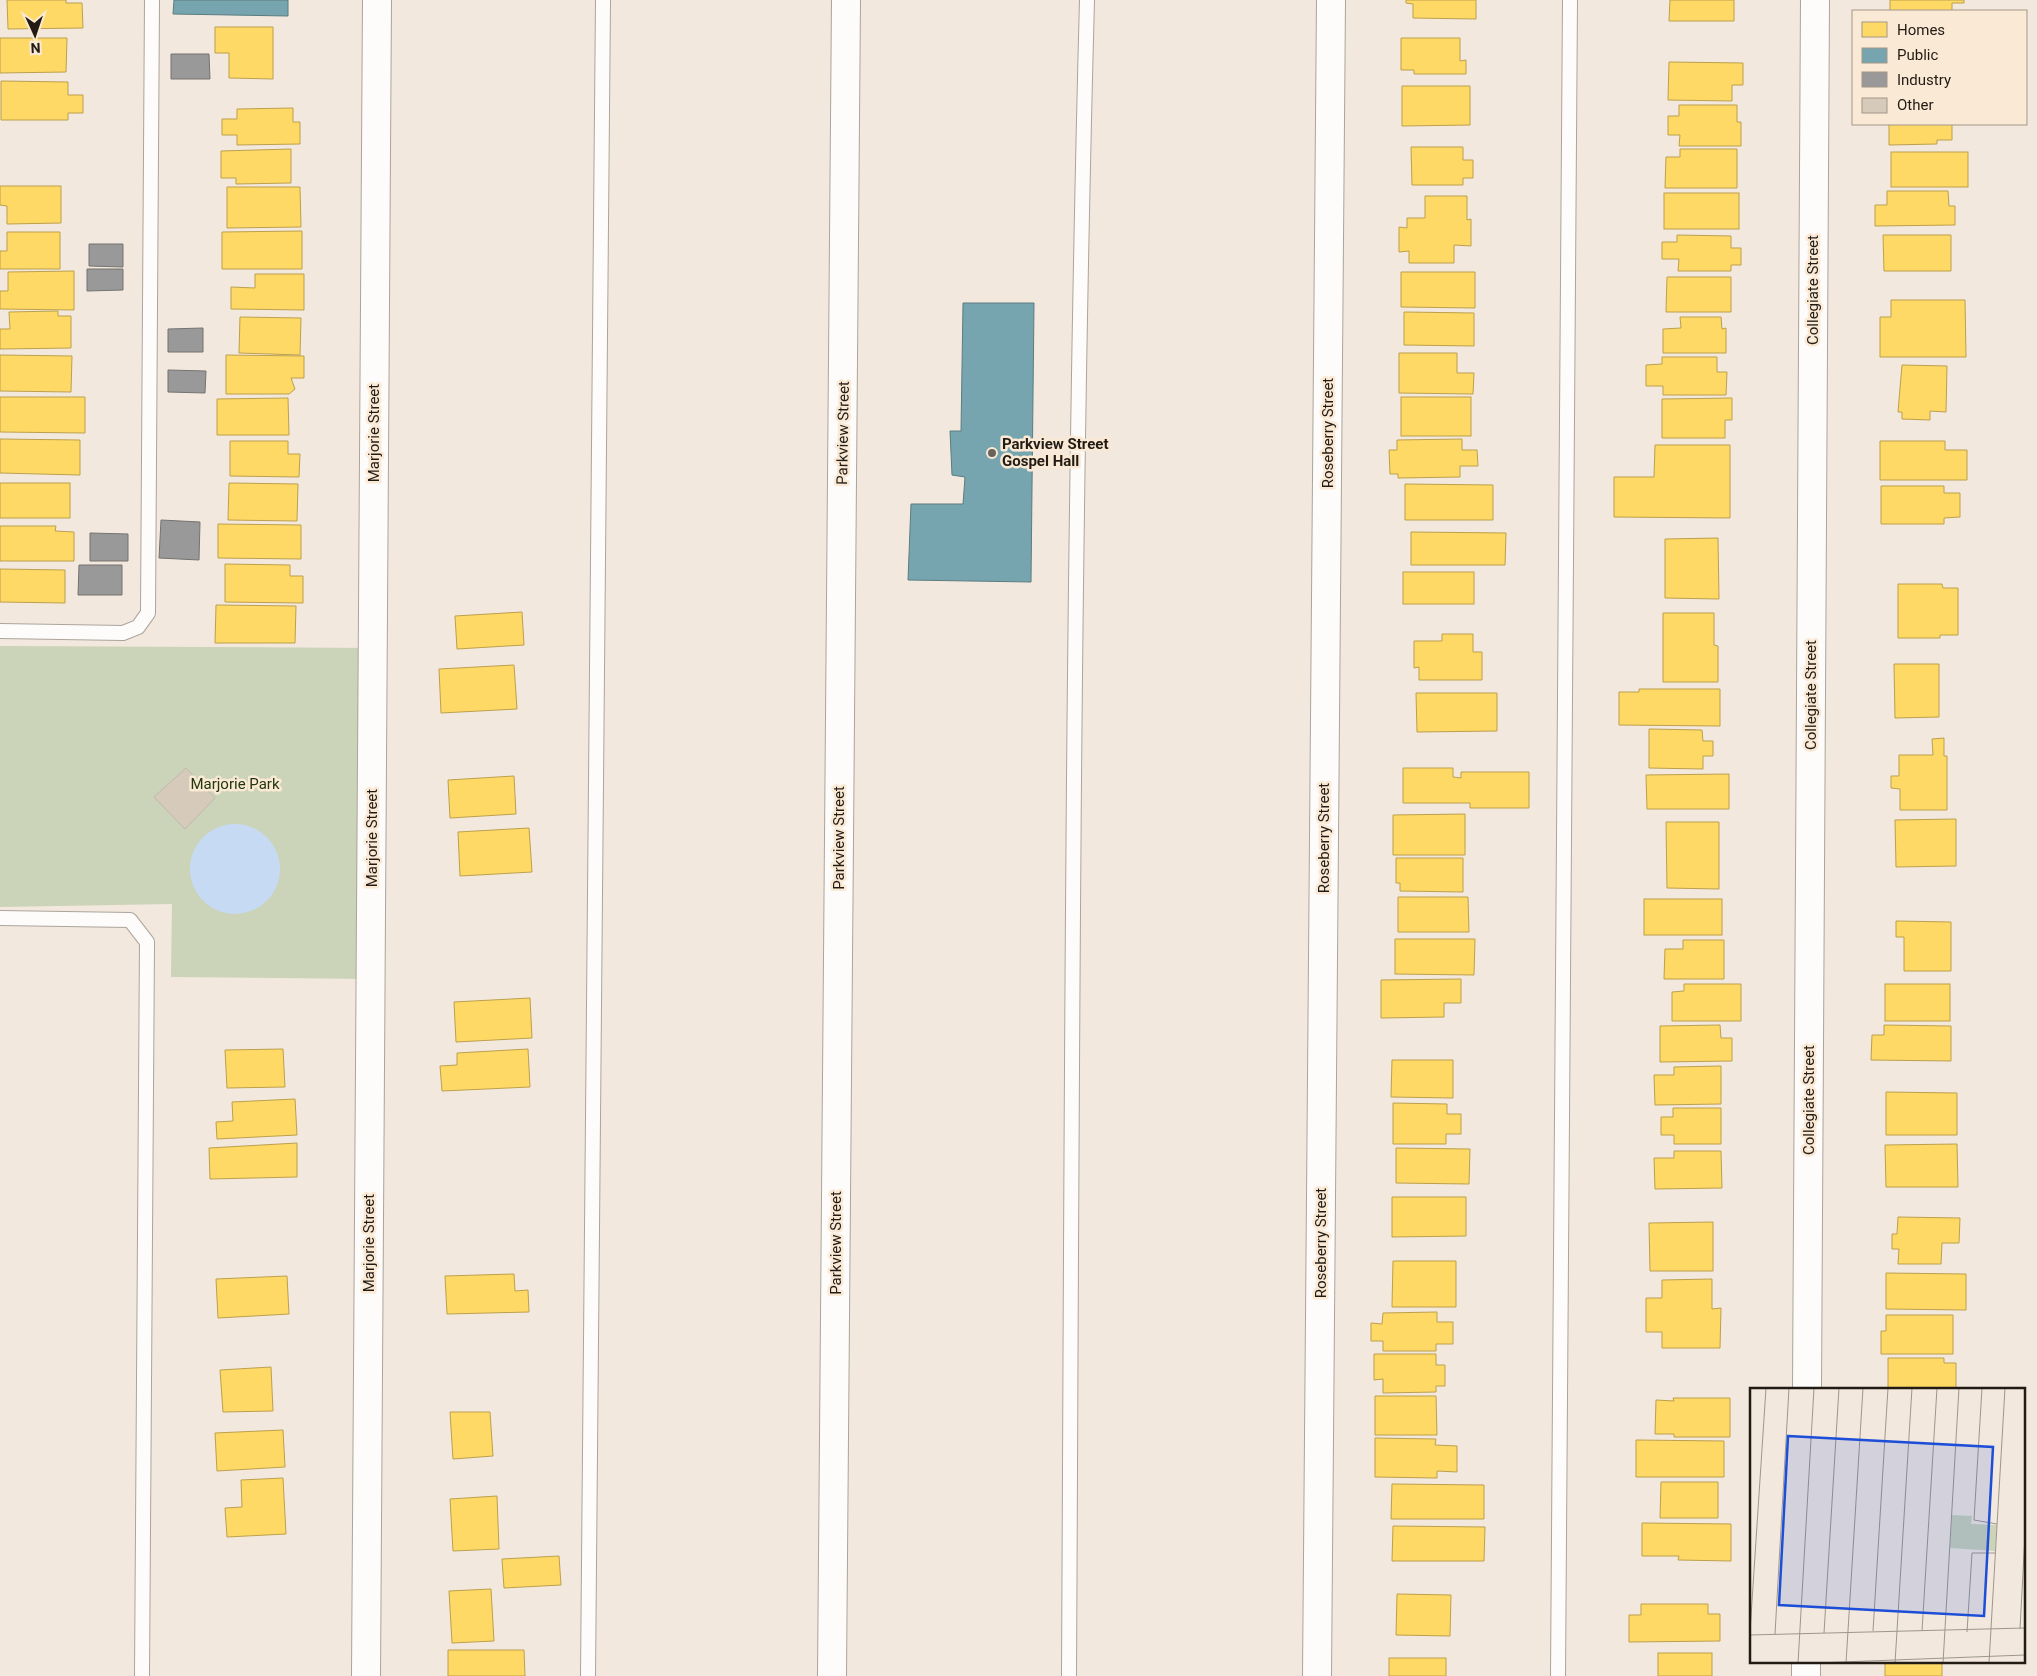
<svg xmlns="http://www.w3.org/2000/svg" width="2037" height="1676" viewBox="0 0 2037 1676" font-family="Roboto,sans-serif">
  <style>
    .green { fill: #cbd3b8 }
    .water { fill: #c7daf3 }
    .homes { fill: #ffd966; stroke: #bca04d }
    .public { fill: #76a5af; stroke: #5c7c80 }
    .industry { fill: #999; stroke: #757371 }
    .building { fill: #d6cabb; stroke: #c0b9b0 }
    .lines { fill: none; stroke-linecap: round; stroke-linejoin: round }
    .service-casing { stroke: #aca49c; stroke-width: 16 }
    .minor-casing { stroke: #aca49c; stroke-width: 30 }
    .service { stroke: #fdfcfa; stroke-width: 14 }
    .minor { stroke: #fdfcfa; stroke-width: 28 }
    .poi-dot { fill: #6a635a; stroke: #fae9d5; stroke-width: 2 }
    .labels { text-anchor: middle; stroke-width: 5; stroke-linejoin: round; paint-order: stroke }
    .street-label { font-size: 15px; fill: #211b14; stroke: #fae9d5 }
    .poi-label { font-size: 15px; font-weight: bold; fill: #211b14; stroke: #fae9d5; text-anchor: start }
    .park-label { font-size: 15px; fill: #23370e; stroke: #fae9d5 }
    .inset-road { fill: none; stroke: #9e968d; stroke-width: 1 }
    .view { fill: #1d4ed8; fill-opacity: 0.15; stroke: #1d4ed8; stroke-width: 2.5 }
    .inset-edge { fill: none; stroke: #211b14; stroke-width: 2.5 }
  </style>
  <rect width="100%" height="100%" fill="#f2e8dd"/>
  <path class="green" d="M0 646 373 648 371 979 171 977 172 904 0 907Z"/>
  <circle class="water" cx="235" cy="869" r="45"/>
  <g class="homes">
    <path d="M7 0H66V3H82L83 28 8 29Z"/>
    <path d="M1406 0H1476V19L1413 18V4L1406 3Z"/>
    <path d="M1670 0H1734V21H1669Z"/>
    <path d="M1890 0H1964V3H1952V11H1890Z"/>
    <path d="M215 27H273V79L229 78V53H215Z"/>
    <path d="M0 38H67L66 72 0 73Z"/>
    <path d="M1401 38H1460V61L1466 60V74H1414V70H1401Z"/>
    <path d="M1669 62 1743 63V85H1732V101L1668 100Z"/>
    <path d="M1 81 68 82V95H83V113H68V120H1Z"/>
    <path d="M1402 86H1470V125L1402 126Z"/>
    <path d="M1679 105H1737V122H1741V146H1679L1680 135H1668V116H1679Z"/>
    <path d="M293 108V122H300V144L237 145V135H222V119H237V109Z"/>
    <path d="M1889 124H1952V140H1937V144L1889 145Z"/>
    <path d="M1411 147H1463V160H1473V178H1463V185H1412Z"/>
    <path d="M291 149V183L236 184V178H221V151Z"/>
    <path d="M1680 149H1737V188H1665L1666 157H1680Z"/>
    <rect x="1891" y="152" width="77" height="35"/>
    <path d="M0 186H61V223L7 224V206L0 205Z"/>
    <path d="M227 187H300L301 227 227 228Z"/>
    <path d="M1887 191H1948L1949 206H1955V225L1875 226V205H1887Z"/>
    <rect x="1664" y="193" width="75" height="36"/>
    <path d="M1425 196H1467V220L1471 219V246L1454 245V263H1409V251L1399 252V227L1407 228V218H1425Z"/>
    <path d="M302 231V269H222V232Z"/>
    <path d="M7 232H60V269H0V251H7Z"/>
    <path d="M1677 235 1731 236V248H1741V265H1731V271H1678L1679 259H1662V242H1677Z"/>
    <path d="M1883 235H1951V271H1884Z"/>
    <path d="M74 271V310L0 309V291H8V272Z"/>
    <path d="M1401 272H1475V308L1401 307Z"/>
    <path d="M255 274H304V310L231 309V287L255 288Z"/>
    <path d="M1667 277H1731V312H1666Z"/>
    <path d="M1891 300H1965L1966 357H1880V317H1891Z"/>
    <path d="M58 311V316H71V348L0 349V329H10L9 312Z"/>
    <path d="M1404 312 1474 313V346L1404 345Z"/>
    <path d="M240 317 301 318 300 355 239 353Z"/>
    <path d="M1680 317H1721L1722 329 1726 328V353H1663V329L1681 328Z"/>
    <path d="M1399 353H1457V373H1474L1473 394 1399 393Z"/>
    <path d="M0 355 72 356 71 392 0 391Z"/>
    <path d="M226 355 304 356V378H291L295 389 289 394H226Z"/>
    <path d="M1662 357H1717V372H1727L1726 395H1663V386H1646V365L1662 364Z"/>
    <path d="M1902 365 1947 366 1946 412 1930 411V420L1902 419V412H1898Z"/>
    <path d="M0 397H85V433L0 432Z"/>
    <rect x="1401" y="397" width="70" height="39"/>
    <path d="M288 398 289 435H217V399Z"/>
    <path d="M1732 398V420H1725V438H1662V399Z"/>
    <path d="M0 439 80 440V475L0 473Z"/>
    <path d="M1462 439V450H1477L1478 466H1460V477L1398 478V474H1390L1389 450H1397V440Z"/>
    <path d="M230 441H288V454H300L299 477 230 476Z"/>
    <path d="M1880 441H1945V450H1967V480H1880Z"/>
    <path d="M1655 445H1730V518L1614 517V477H1654Z"/>
    <rect x="0" y="483" width="70" height="35"/>
    <path d="M229 483 298 484 297 521 228 520Z"/>
    <path d="M1405 484 1493 485V520H1405Z"/>
    <path d="M1881 486H1944V493H1960V517L1944 518V524H1881Z"/>
    <path d="M218 524 301 525V559L218 558Z"/>
    <path d="M0 526H56L55 531 74 532V561H0Z"/>
    <path d="M1411 532 1506 533 1505 565H1411Z"/>
    <path d="M1718 538 1719 599 1665 598V539Z"/>
    <path d="M225 564 290 565V576H303V603L225 602Z"/>
    <path d="M0 569 65 570V603L0 602Z"/>
    <rect x="1403" y="572" width="71" height="32"/>
    <path d="M1898 584H1942L1943 588H1958V635H1940V638H1898Z"/>
    <path d="M216 605 296 606 295 643H215Z"/>
    <path d="M522 612 524 645 457 649 455 616Z"/>
    <path d="M1663 613H1714V645L1718 646V682H1663Z"/>
    <path d="M1442 634H1473V652H1482V680H1419V667L1414 668V641H1442Z"/>
    <path d="M1894 664H1939V717L1895 718Z"/>
    <path d="M514 665 517 709 441 713 439 669Z"/>
    <path d="M1639 689H1720V726L1619 725V692H1639Z"/>
    <path d="M1416 693H1497V731L1417 732Z"/>
    <path d="M1649 729 1702 730 1703 741H1713V756H1703V769L1649 768Z"/>
    <path d="M1944 738V756H1947V810H1900V789L1891 788V776H1899V755H1933L1932 739Z"/>
    <path d="M1403 768H1453V777L1461 778V772H1529V808H1470V803H1403Z"/>
    <path d="M1729 774V809H1647L1646 775Z"/>
    <path d="M514 776 516 814 450 818 448 780Z"/>
    <path d="M1465 814V855H1393V815Z"/>
    <path d="M1956 819V866L1896 867 1895 820Z"/>
    <path d="M1666 822H1719V889L1667 888Z"/>
    <path d="M529 828 532 872 460 876 458 832Z"/>
    <path d="M1396 858H1463V892L1400 891V883H1396Z"/>
    <path d="M1398 897H1468L1469 932H1398Z"/>
    <rect x="1644" y="899" width="78" height="36"/>
    <path d="M1896 921 1951 922V971H1904V937H1896Z"/>
    <path d="M1395 939H1475L1474 975 1395 974Z"/>
    <path d="M1683 940H1724V979H1664L1665 949H1683Z"/>
    <path d="M1461 979V1003H1444V1017L1381 1018V980Z"/>
    <path d="M1684 984H1741V1021H1672V992L1684 991Z"/>
    <rect x="1885" y="984" width="65" height="37"/>
    <path d="M530 998 532 1038 456 1042 454 1002Z"/>
    <path d="M1720 1025 1721 1038H1732V1061L1660 1062V1026Z"/>
    <path d="M1884 1025 1951 1026V1061L1871 1060 1872 1035H1884Z"/>
    <path d="M283 1049 285 1087 227 1088 225 1050Z"/>
    <path d="M528 1049 530 1087 442 1091 440 1066 457 1065V1053Z"/>
    <path d="M1392 1060H1453V1098L1391 1097Z"/>
    <path d="M1721 1066V1104L1655 1105 1654 1075H1674V1067Z"/>
    <path d="M1886 1092 1957 1093V1135H1886Z"/>
    <path d="M295 1099 297 1135 217 1139 216 1122 233 1121 232 1102Z"/>
    <path d="M1393 1103 1447 1104V1114H1461V1134H1446V1144H1393Z"/>
    <path d="M1673 1108H1721V1144H1674V1135H1661V1117H1673Z"/>
    <path d="M297 1143V1177L210 1179 209 1148Z"/>
    <path d="M1957 1144 1958 1187H1886L1885 1145Z"/>
    <path d="M1396 1148 1470 1149 1469 1184 1396 1183Z"/>
    <path d="M1674 1151H1721L1722 1188 1655 1189 1654 1158H1674Z"/>
    <path d="M1392 1197H1466V1236L1392 1237Z"/>
    <path d="M1898 1217 1960 1218 1959 1243H1942L1941 1264H1898L1899 1249H1892V1234H1897Z"/>
    <path d="M1713 1222V1271H1650L1649 1223Z"/>
    <path d="M1393 1261H1456V1307H1392Z"/>
    <path d="M1886 1273 1966 1274V1310L1886 1309Z"/>
    <path d="M514 1274 515 1291 528 1290 529 1312 447 1314 445 1276Z"/>
    <path d="M287 1276 289 1314 218 1318 216 1279Z"/>
    <path d="M1712 1279V1309L1721 1308 1720 1348H1662V1332H1646V1298H1662V1280Z"/>
    <path d="M1437 1312V1322H1453V1344H1436V1351H1383V1341H1371V1323L1382 1324 1383 1313Z"/>
    <path d="M1886 1315H1953V1354H1881V1331H1886Z"/>
    <path d="M1374 1354H1436V1365H1445V1386H1436V1392L1383 1393V1379L1374 1380Z"/>
    <path d="M1888 1358H1944V1363H1956V1390H1888Z"/>
    <path d="M271 1367 273 1411 223 1412 220 1370Z"/>
    <path d="M1375 1396H1436L1437 1435H1375Z"/>
    <path d="M1673 1398H1730V1437H1674V1434H1655L1656 1400 1674 1401Z"/>
    <path d="M450 1412H490L493 1456 453 1459Z"/>
    <path d="M283 1430 285 1467 217 1471 215 1433Z"/>
    <path d="M1375 1438 1436 1439 1435 1445 1457 1446V1472L1437 1471V1478L1375 1477Z"/>
    <path d="M1636 1440 1724 1441V1477H1636Z"/>
    <path d="M283 1478 286 1534 227 1537 225 1508 242 1507 241 1480Z"/>
    <path d="M1661 1482H1718V1518H1660Z"/>
    <path d="M1392 1484 1484 1485V1519H1391Z"/>
    <path d="M497 1496 499 1549 453 1551 450 1499Z"/>
    <path d="M1642 1523 1731 1524V1561L1678 1560 1679 1556H1642Z"/>
    <path d="M1393 1526 1485 1527 1484 1561H1392Z"/>
    <path d="M559 1556 561 1585 504 1588 502 1559Z"/>
    <path d="M491 1589 494 1641 452 1643 449 1591Z"/>
    <path d="M1397 1594 1451 1595 1450 1636 1396 1635Z"/>
    <path d="M1641 1604H1708V1614H1720V1641L1629 1642V1615H1641Z"/>
    <path d="M448 1650H524L525 1676H448Z"/>
    <rect x="1658" y="1653" width="54" height="23"/>
    <rect x="1389" y="1658" width="57" height="18"/>
    <rect x="1885" y="1662" width="57" height="14"/>
  </g>
  <g class="public">
    <path d="M174 0H288V16L173 14Z"/>
    <path d="M963 303H1034L1031 582 908 580 911 504H963L965 477 952 475 950 431H961Z"/>
  </g>
  <g class="industry">
    <path d="M171 54H209L210 79H171Z"/>
    <path d="M89 244H123V267L89 266Z"/>
    <path d="M87 269H123V290L87 291Z"/>
    <path d="M203 328V352H168V329Z"/>
    <path d="M168 370 206 371 205 393 168 392Z"/>
    <path d="M161 520 200 522 199 560 159 558Z"/>
    <path d="M90 533 128 534V561H90Z"/>
    <path d="M79 565H122V595H78Z"/>
  </g>
  <path class="building" d="M186 768 215 798 185 829 154 797Z"/>
  <g class="lines">
    <g class="service-casing">
      <g id="service">
        <path d="M0 631 123 633 138 627 148 613 152 0"/>
        <path d="M0 918 130 920 147 942 142 1676"/>
        <path d="M588 1676 603 0"/>
        <path d="M1069 1676C1072 1117 1072 559 1087 0"/>
        <path d="M1558 1676 1570 0"/>
      </g>
    </g>
    <g class="minor-casing">
      <g id="minor">
        <path d="M1807 1390 1815 0"/>
        <path d="M366 1676 377 0"/>
        <path d="M832 1676 846 0"/>
        <path d="M1317 1676 1331 0"/>
        <path d="M1806 1676V1662"/>
      </g>
    </g>
    <use href="#service" class="service"/>
    <use href="#minor" class="minor"/>
  </g>
  <circle class="poi-dot" cx="992" cy="453" r="5"/>
  <g class="labels">
    <g class="street-label">
      <text transform="translate(1813 290) rotate(-90)" y="5">Collegiate Street</text>
      <text transform="translate(374 433) rotate(-90)" y="5">Marjorie Street</text>
      <text transform="translate(843 433) rotate(-89)" y="5">Parkview Street</text>
      <text transform="translate(1328 433) rotate(-90)" y="5">Roseberry Street</text>
      <text transform="translate(1811 695) rotate(-90)" y="5">Collegiate Street</text>
      <text transform="translate(372 838) rotate(-90)" y="5">Marjorie Street</text>
      <text transform="translate(839 838) rotate(-90)" y="5">Parkview Street</text>
      <text transform="translate(1324 838) rotate(-90)" y="5">Roseberry Street</text>
      <text transform="translate(1809 1100) rotate(-90)" y="5">Collegiate Street</text>
      <text transform="translate(369 1243) rotate(-90)" y="5">Marjorie Street</text>
      <text transform="translate(836 1243) rotate(-90)" y="5">Parkview Street</text>
      <text transform="translate(1321 1243) rotate(-90)" y="5">Roseberry Street</text>
    </g>
    <g class="poi-label">
      <text x="1002" y="449">Parkview Street<tspan x="1002" dy="17">Gospel Hall</tspan></text>
    </g>
    <g class="park-label">
      <text x="235" y="789">Marjorie Park</text>
    </g>
  </g>
  <g transform="translate(1750 1388)">
    <rect width="275" height="275" fill="#f2e8dd"/>
    <path d="M202 127 222 128 221 136 247 137 245 163 200 160Z" fill="#cbd3b8"/>
    <path class="inset-road" d="M232 0 224 132 247 136M270 241 275 147M123 243 138 0M172 243 187 0M0 244 16 0M217 244 222 165H245M74 245 89 0M25 246 39 0M0 247 275 240M48 275 64 0M66 275 275 267M96 275 113 0M145 275 162 0M193 275 209 0M239 275 255 0"/>
    <path class="view" d="M38 48 243 59 234 228 29 217Z"/>
    <rect width="275" height="275" class="inset-edge"/>
  </g>
  <rect x="1852" y="10" width="175" height="115" fill="#fae9d5" stroke="#a39788"/>
  <rect x="1862" y="22" width="25" height="15" fill="#ffd966" stroke="#a39788"/>
  <text x="1897" y="35" font-size="15" fill="#211b14">Homes</text>
  <rect x="1862" y="48" width="25" height="15" fill="#76a5af" stroke="#a39788"/>
  <text x="1897" y="60" font-size="15" fill="#211b14">Public</text>
  <rect x="1862" y="72" width="25" height="15" fill="#999999" stroke="#a39788"/>
  <text x="1897" y="85" font-size="15" fill="#211b14">Industry</text>
  <rect x="1862" y="98" width="25" height="15" fill="#d6cabb" stroke="#a39788"/>
  <text x="1897" y="110" font-size="15" fill="#211b14">Other</text>
  <g transform="translate(35 35) rotate(177)" stroke="#fae9d5" stroke-width="4" paint-order="stroke">
  <path d="M0-4L9 19L0 12L-9 19Z" fill="#211b14"/>
  <text y="-8" font-size="14" font-weight="bold" text-anchor="middle" fill="#211b14">N</text>
  </g>
</svg>
